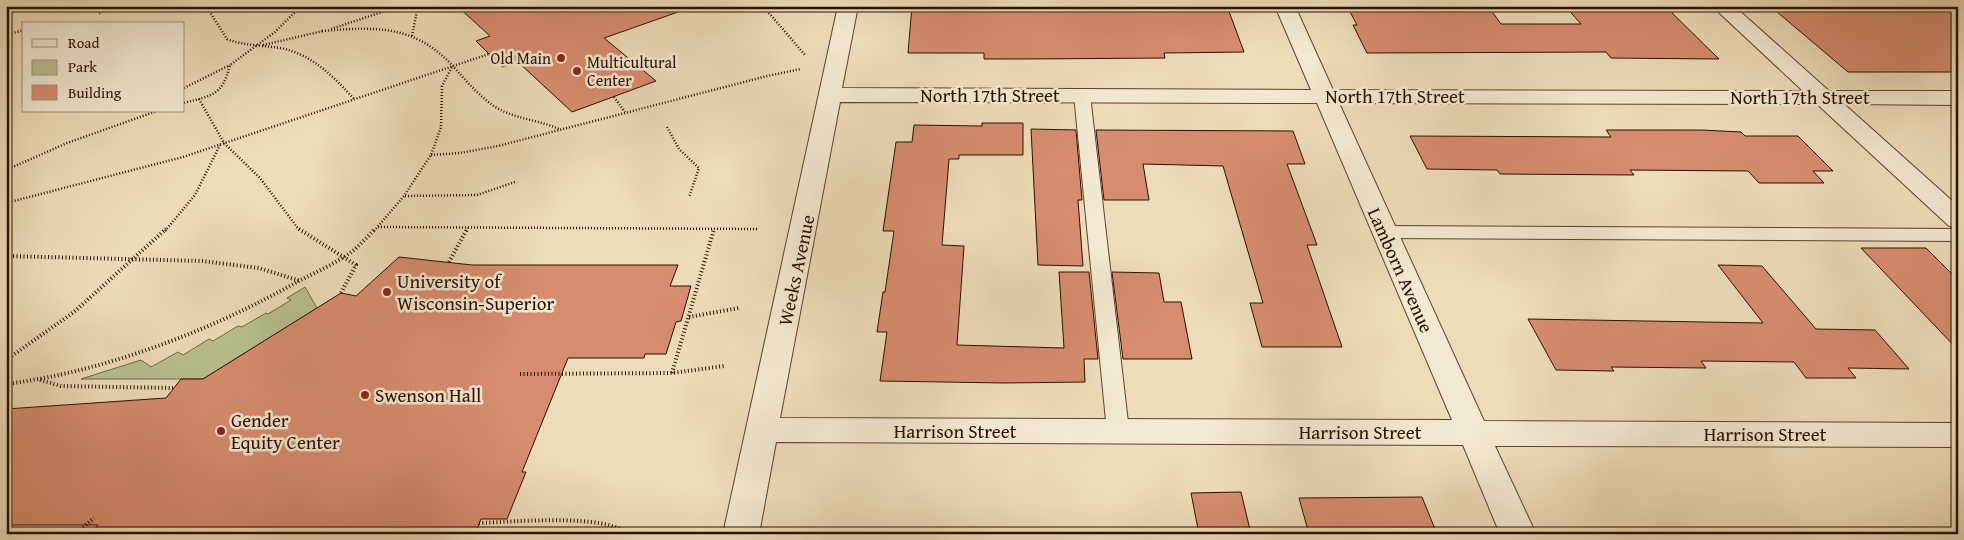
<svg xmlns="http://www.w3.org/2000/svg" width="1964" height="540" viewBox="0 0 1964 540" font-family="'Gentium Book Plus',serif">
  <style>
    .green { fill: #b8c08f; stroke: #716848 }
    .building { fill: #d78c6f; stroke: #2a0f01 }
    .lines { fill: none; stroke-linecap: round; stroke-linejoin: round }
    .lane-casing { stroke: #5b422f; stroke-width: 2 }
    .street-casing { stroke: #5b422f; stroke-width: 2 }
    .path-far1 { stroke: #2a0f01; stroke-width: 2.5; stroke-dasharray: 1 2; stroke-linecap: butt }
    .path { stroke: #2a0f01; stroke-width: 4; stroke-dasharray: 1 2.5; stroke-linecap: butt }
    .lane { fill: #f3e8d1; fill-rule: evenodd }
    .street { fill: #f3e8d1; fill-rule: evenodd }
    .poi-dot { fill: #8f2418; stroke: #f3e8d1; stroke-width: 2 }
    .labels { text-anchor: middle; stroke-width: 5; stroke-linejoin: round; paint-order: stroke }
    .far-poi-label { font-size: 16px; fill: #2a0f01; stroke: #f3e8d1; text-anchor: end }
    .street-label { font-size: 19px; fill: #2a0f01; stroke: #f3e8d1 }
    .poi-label { font-size: 19px; fill: #2a0f01; stroke: #f3e8d1; text-anchor: start }
  </style>
  <rect width="100%" height="100%" fill="#eddcb8"/>
  <filter id="stains"><feTurbulence type="fractalNoise" baseFrequency=".004" numOctaves="4"/><feColorMatrix values="0 0 0 0 .2 0 0 0 0 .09 0 0 0 0 .02 0 0 0 .5 -.17"/></filter>
  <radialGradient id="worn" r=".72"><stop offset=".6" stop-color="#630" stop-opacity="0"/><stop offset="1" stop-color="#630" stop-opacity=".3"/></radialGradient>
  <path class="green" d="M305 287 317 308 203 379H81L141 360 151 367 178 352 183 355 209 339 213 341 238 326 242 327 266 313 268 314 291 300 287 298Z"/>
  <g class="building">
    <path d="M457 6H681V11L604 38 656 81 572 112 518 62 502 67 476 41 490 36Z"/>
    <path d="M912 6H1227L1244 52 1164 53 1165 58 1024 59H984V53H908Z"/>
    <path d="M1347 6H1488L1501 24H1581L1565 6H1665L1719 59 1611 58 1606 52 1367 53 1353 25H1357Z"/>
    <path d="M1770 6H1958V72H1848Z"/>
    <path d="M982 123H1023V155H959V159H949L942 245 964 246 957 345 1064 348 1059 272H1089L1098 359H1084L1085 382 1005 383 880 381 887 332H877L883 292H885L894 231H883L896 142H912L914 125 982 126Z"/>
    <path d="M1031 129 1076 130 1082 200H1078L1083 266 1038 265Z"/>
    <path d="M1096 130 1293 131 1305 164H1287L1317 245H1307L1342 347H1262L1250 303H1263L1223 166 1143 164 1149 200H1104Z"/>
    <path d="M1606 130H1702L1741 132 1745 136H1798L1833 171H1813L1824 183H1759L1748 171 1630 170 1634 175 1500 174 1497 170 1427 169 1410 136 1611 137Z"/>
    <path d="M1861 248H1926L1958 280V350Z"/>
    <path d="M399 257 472 265H678L670 286H691L681 321 676 322 666 354H645L644 358H568L522 472H526L507 519H481L475 534H91L98 525H6V409L166 398 181 379H203L341 293 356 296Z"/>
    <path d="M1718 265 1762 266 1816 329 1875 330 1909 369 1848 368 1856 378H1806L1794 362 1701 361 1706 368 1611 367 1614 371 1556 370 1528 319 1763 323Z"/>
    <path d="M1112 272 1159 273 1164 302H1181L1192 359H1123Z"/>
    <path d="M1241 492 1251 534H1199L1191 493Z"/>
    <path d="M1422 497 1437 534H1309L1299 498Z"/>
  </g>
  <g class="lines">
    <g class="lane-casing">
      <g id="lane">
        <path d="M1082 90 1087 92 1090 95 1129 431 1126 437 1118 439 1110 437 1107 431 1074 95 1077 92Z"/>
        <path d="M1384 226 1958 229V241L1384 238 1378 236 1375 232 1378 228Z"/>
      </g>
    </g>
    <g class="street-casing">
      <path id="street" d="M838 6H858L842 88 1311 90 1275 6H1295L1333 90 1803 91 1712 6H1734L1829 91H1958V105L1844 104 1958 206V228L1949 226 1817 104 1339 103 1484 421 1958 423V447L1495 446 1536 534H1500L1463 445 776 442 759 534H723ZM840 102 1317 103 1452 420 780 418Z"/>
    </g>
    <g class="path-far1">
      <path d="M206 6 227 39C244 46 262 45 280 48 312 54 334 77 355 100"/>
      <path d="M763 6 805 55"/>
      <path d="M96 8 103 6"/>
      <path d="M686 10 709 6"/>
      <path d="M99 13 115 6"/>
      <path d="M331 29 400 6"/>
      <path d="M322 31C373 27 412 24 450 63 465 79 479 97 497 108 516 119 539 120 559 129"/>
      <path d="M6 35 24 30"/>
      <path d="M412 36 418 6"/>
      <path d="M263 45 323 31"/>
      <path d="M184 88 230 65"/>
      <path d="M614 97 625 112"/>
      <path d="M199 99 224 143 260 178 300 231"/>
      <path d="M184 103C213 95 222 96 230 65L275 32 301 6"/>
      <path d="M667 127 679 149 699 168 689 197"/>
      <path d="M431 155 460 153 498 146 767 76 801 69"/>
      <path d="M6 170 67 143 157 111"/>
      <path d="M405 196 477 195 515 182"/>
      <path d="M6 203 183 157 489 54"/>
      <path d="M378 227 759 229"/>
      <path d="M165 231 195 195 220 145"/>
      <path d="M374 231 404 196 431 155 441 127 442 86 452 67"/>
      <path d="M466 231 468 228"/>
    </g>
    <g class="path">
      <path d="M299 229 356 265 341 293"/>
      <path d="M6 256 202 261 259 268 300 281"/>
      <path d="M449 262 467 229"/>
      <path d="M689 317 739 308"/>
      <path d="M6 360 74 312 166 229"/>
      <path d="M672 373 714 229"/>
      <path d="M520 374 672 373 724 366"/>
      <path d="M40 380 61 386 173 388"/>
      <path d="M6 384C104 372 212 330 297 282 316 272 337 263 354 250 361 244 368 236 375 229"/>
      <path d="M479 523C512 522 606 513 628 534"/>
      <path d="M75 534 94 518"/>
    </g>
    <use href="#lane" class="lane"/>
    <use href="#street" class="street"/>
  </g>
  <g class="poi-dot">
    <circle cx="561" cy="58" r="5"/>
    <circle cx="577" cy="71" r="5"/>
    <circle cx="387" cy="292" r="5"/>
    <circle cx="365" cy="395" r="5"/>
    <circle cx="221" cy="431" r="5"/>
  </g>
  <g class="labels">
    <g class="far-poi-label">
      <text x="551" y="64">Old Main</text>
      <text x="587" y="68" text-anchor="start">Multicultural<tspan x="587" dy="18">Center</tspan></text>
    </g>
    <g class="street-label">
      <text x="990" y="102">North 17th Street</text>
      <text x="1395" y="103">North 17th Street</text>
      <text x="1800" y="104">North 17th Street</text>
      <text transform="translate(796 270) rotate(-78)" y="7">Weeks Avenue</text>
      <text transform="translate(1401 270) rotate(66)" y="7">Lamborn Avenue</text>
      <text x="955" y="438">Harrison Street</text>
      <text x="1360" y="439">Harrison Street</text>
      <text x="1765" y="441">Harrison Street</text>
    </g>
    <g class="poi-label">
      <text x="397" y="288">University of<tspan x="397" dy="22">Wisconsin-Superior</tspan></text>
      <text x="375" y="402">Swenson Hall</text>
      <text x="231" y="427">Gender<tspan x="231" dy="22">Equity Center</tspan></text>
    </g>
  </g>
  <rect width="1964" height="540" fill="none" stroke="#eddcb8" stroke-width="25"/>
  <rect x="8" y="8" width="1949" height="525" fill="none" stroke="#2a0f01" stroke-width="2.5"/>
  <rect x="12" y="12" width="1939" height="515" fill="none" stroke="#2a0f01"/>
  <rect x="22" y="22" width="162" height="90" fill="#f3e8d1" stroke="#a3917e"/>
  <rect x="32" y="39" width="25" height="8" fill="#f3e8d1" stroke="#a3917e"/>
  <text x="68" y="48" font-size="15" fill="#2a0f01">Road</text>
  <rect x="32" y="60" width="25" height="15" fill="#b8c08f" stroke="#a3917e"/>
  <text x="68" y="72" font-size="15" fill="#2a0f01">Park</text>
  <rect x="32" y="85" width="25" height="15" fill="#d78c6f" stroke="#a3917e"/>
  <text x="68" y="98" font-size="15" fill="#2a0f01">Building</text>
  <rect width="100%" height="100%" filter="url(#stains)"/>
  <rect width="100%" height="100%" fill="url(#worn)"/>
</svg>
